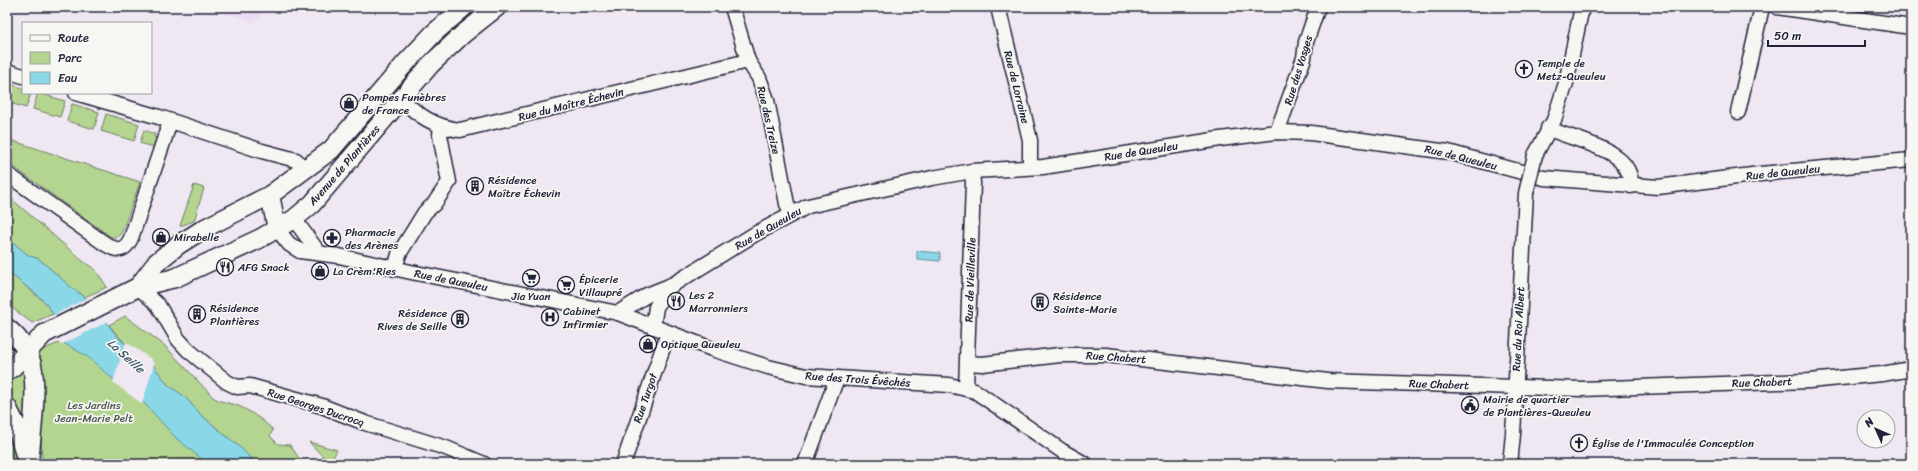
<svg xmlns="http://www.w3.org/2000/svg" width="1918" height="471" viewBox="0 0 1918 471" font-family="Sriracha,sans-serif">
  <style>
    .built { fill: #eadcf2 }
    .green { fill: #b4d58f; stroke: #6b7c65 }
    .water { fill: #8ad8e7; stroke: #608fa2 }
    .pier { fill: #efe7f2 }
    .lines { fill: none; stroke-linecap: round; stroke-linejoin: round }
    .minor-casing { stroke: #22223b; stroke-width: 17 }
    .major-casing { stroke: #22223b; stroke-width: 21 }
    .minor { stroke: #f6f6f2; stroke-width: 14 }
    .major { stroke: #f6f6f2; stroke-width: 18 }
    .minor-bridge-casing { stroke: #22223b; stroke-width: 17; stroke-linecap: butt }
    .minor-bridge { stroke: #f6f6f2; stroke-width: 14 }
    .labels { text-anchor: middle; stroke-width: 3.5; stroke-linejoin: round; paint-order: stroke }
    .poi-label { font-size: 11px; fill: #22223b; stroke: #f6f6f2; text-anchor: start }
    .street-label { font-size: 11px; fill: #22223b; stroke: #f6f6f2 }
    .park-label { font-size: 11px; fill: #4e5854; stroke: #f6f6f2 }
    .water-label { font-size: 12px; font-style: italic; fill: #41596f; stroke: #f6f6f2 }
  </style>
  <rect width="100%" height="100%" fill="#efe7f2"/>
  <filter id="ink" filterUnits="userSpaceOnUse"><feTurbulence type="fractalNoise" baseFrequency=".025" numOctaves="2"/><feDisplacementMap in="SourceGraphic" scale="8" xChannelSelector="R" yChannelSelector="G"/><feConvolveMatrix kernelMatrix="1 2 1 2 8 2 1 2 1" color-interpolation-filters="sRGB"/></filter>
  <g filter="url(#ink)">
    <path class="built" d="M207 7H270L254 22Z"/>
    <g class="green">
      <path d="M7 83 23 88V93H31L26 108 7 102Z"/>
      <path d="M38 93 65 101 60 117 33 109Z"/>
      <path d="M72 104 99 112 94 129 67 121Z"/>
      <path d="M106 114 139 124 134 141 101 131Z"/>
      <path d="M144 130 155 134 154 137 157 138 155 148 140 143Z"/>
      <path d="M7 139 140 182 122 232 117 237H111L7 162Z"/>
      <path d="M194 185 204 188 194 221 180 226Z"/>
      <path d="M7 195 84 262 95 269 107 287 85 297 72 288 39 259 28 255 17 247 7 237Z"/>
      <path d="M7 270 50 307 53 314 32 323 7 304Z"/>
      <path d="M125 316 164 345 214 398C221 402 228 403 236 405 249 410 263 420 273 430L270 436 278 444 290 445 303 464H256L242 449 201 415 184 396 168 385 150 361 129 348 109 325Z"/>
      <path d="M84 333 233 464H42L39 351Z"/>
      <path d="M25 367 28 430 12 402 7 397V379Z"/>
      <path d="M7 422 15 436V464H7Z"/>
      <path d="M309 442 337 450 330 464Z"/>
    </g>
    <g class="water">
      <path d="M7 237 28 255 39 259 72 288 94 304 115 334 129 348 150 361 168 385 184 396 201 415 242 449 256 464H208L176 438 145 404 128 389 114 380 88 357 60 341C55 298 35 297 7 270Z"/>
      <path d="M917 251 940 253V261L917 259Z"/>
    </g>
    <g class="pier">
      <path d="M89 297 95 303 109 321 61 345 58 342 56 326 52 316Z"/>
      <path d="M126 342 151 359 154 364 142 404 113 382Z"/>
    </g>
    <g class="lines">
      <g class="minor-casing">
        <g id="minor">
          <path d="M732 7 748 61 759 78 767 100 787 204 791 214"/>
          <path d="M998 7 1030 140V167"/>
          <path d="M1777 7 1911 27"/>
          <path d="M7 71 23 76"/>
          <path d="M76 93 159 117 262 151 296 160 305 170"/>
          <path d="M401 99C419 116 435 127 460 130L748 61"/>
          <path d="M1738 112 1762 7"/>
          <path d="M1548 128C1573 141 1633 148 1631 186"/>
          <path d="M1277 132 1304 58 1306 42 1318 7"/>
          <path d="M1535 155 1554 120 1566 83 1582 7"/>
          <path d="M7 174 101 241C114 250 123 255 131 238L170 122"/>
          <path d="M294 219 319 253"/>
          <path d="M277 229 289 244 300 251 339 256 411 272 618 313 712 349 768 367 806 376 949 385 975 391 1062 451 1085 464"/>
          <path d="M395 269 399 254 425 212 434 204 449 182 440 135 441 127"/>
          <path d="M138 287 158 305 178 339 188 350 227 382 237 387 250 386 322 406 365 423 446 448 484 464"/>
          <path d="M618 313 647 295 672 285 755 234 808 206 932 178 972 171 1043 167 1220 139 1277 132 1311 133 1448 152 1544 178 1658 187 1760 174 1911 160"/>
          <path d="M653 327 656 307 671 285"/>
          <path d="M968 363 982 364 1060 355H1106L1328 381 1581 389 1809 381 1882 374 1911 369"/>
          <path d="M966 389 973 183 972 171"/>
          <path d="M623 464 668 333"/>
          <path d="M805 464 837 378"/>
          <path d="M1510 464 1513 434 1526 193"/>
        </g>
      </g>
      <g class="major-casing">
        <g id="major">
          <path d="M270 195 277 229"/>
          <path d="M138 287 157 262 178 245 205 228 270 195 331 150 403 66 434 33 464 7"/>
          <path d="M7 328C18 337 29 351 32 365 38 394 31 435 29 464"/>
          <path d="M7 371 13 367 44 334 138 287 175 278 259 239 294 219 312 204 431 64 463 34 497 7"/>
          <path d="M7 407 17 427 25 455"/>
        </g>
      </g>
      <use href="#minor" class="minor"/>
      <use href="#major" class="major"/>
      <g class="minor-bridge-casing">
        <path id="minor-bridge" d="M1526 193 1535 155"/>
      </g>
      <use href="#minor-bridge" class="minor-bridge"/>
    </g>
  </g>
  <defs>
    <g id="church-ring" transform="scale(0.9)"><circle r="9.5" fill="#f6f6f2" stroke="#22223b" stroke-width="1.5"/><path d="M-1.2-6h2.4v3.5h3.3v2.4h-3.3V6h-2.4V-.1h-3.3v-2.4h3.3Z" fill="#22223b"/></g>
    <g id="shop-ring" transform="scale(0.9)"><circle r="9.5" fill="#f6f6f2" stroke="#22223b" stroke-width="1.5"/><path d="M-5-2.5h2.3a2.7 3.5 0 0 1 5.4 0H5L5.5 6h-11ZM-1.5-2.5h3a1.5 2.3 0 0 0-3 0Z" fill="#22223b"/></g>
    <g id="building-ring" transform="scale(0.9)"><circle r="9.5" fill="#f6f6f2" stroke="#22223b" stroke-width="1.5"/><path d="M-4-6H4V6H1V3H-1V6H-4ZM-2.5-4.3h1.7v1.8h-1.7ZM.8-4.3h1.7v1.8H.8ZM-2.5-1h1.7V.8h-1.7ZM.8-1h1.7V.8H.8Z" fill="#22223b"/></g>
    <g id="pharmacy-ring" transform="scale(0.9)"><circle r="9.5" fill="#f6f6f2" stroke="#22223b" stroke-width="1.5"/><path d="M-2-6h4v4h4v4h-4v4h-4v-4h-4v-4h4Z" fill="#22223b"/></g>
    <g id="restaurant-ring" transform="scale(0.9)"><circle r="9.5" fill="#f6f6f2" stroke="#22223b" stroke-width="1.5"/><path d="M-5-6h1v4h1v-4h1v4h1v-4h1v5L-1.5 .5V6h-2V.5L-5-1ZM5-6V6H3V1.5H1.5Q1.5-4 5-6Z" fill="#22223b"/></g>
    <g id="supermarket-ring" transform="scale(0.9)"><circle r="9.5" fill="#f6f6f2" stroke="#22223b" stroke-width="1.5"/><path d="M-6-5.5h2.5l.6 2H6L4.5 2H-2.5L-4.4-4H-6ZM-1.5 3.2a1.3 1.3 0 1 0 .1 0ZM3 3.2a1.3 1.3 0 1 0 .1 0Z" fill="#22223b"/></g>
    <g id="hospital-ring" transform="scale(0.9)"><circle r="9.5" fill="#f6f6f2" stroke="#22223b" stroke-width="1.5"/><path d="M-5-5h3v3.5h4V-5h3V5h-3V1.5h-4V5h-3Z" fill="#22223b"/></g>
    <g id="civic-ring" transform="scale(0.9)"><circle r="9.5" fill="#f6f6f2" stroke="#22223b" stroke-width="1.5"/><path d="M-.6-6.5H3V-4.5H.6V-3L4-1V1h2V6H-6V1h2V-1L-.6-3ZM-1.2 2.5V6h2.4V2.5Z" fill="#22223b"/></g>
  </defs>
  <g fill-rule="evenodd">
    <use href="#church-ring" x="1524" y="69"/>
    <use href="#shop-ring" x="349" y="103"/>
    <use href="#building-ring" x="475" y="186"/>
    <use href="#shop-ring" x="161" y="237"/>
    <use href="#pharmacy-ring" x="332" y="238"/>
    <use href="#restaurant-ring" x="225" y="267"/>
    <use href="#shop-ring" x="320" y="271"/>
    <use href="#supermarket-ring" x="531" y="278"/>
    <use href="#supermarket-ring" x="566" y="285"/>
    <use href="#restaurant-ring" x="676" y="301"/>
    <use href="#building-ring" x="1040" y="302"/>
    <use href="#building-ring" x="197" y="314"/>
    <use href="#hospital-ring" x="550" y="317"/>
    <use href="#building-ring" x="460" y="319"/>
    <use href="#shop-ring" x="648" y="344"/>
    <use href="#civic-ring" x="1470" y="405"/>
    <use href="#church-ring" x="1579" y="443"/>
  </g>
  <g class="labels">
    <g class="poi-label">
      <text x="1537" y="67">Temple de<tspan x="1537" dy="13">Metz-Queuleu</tspan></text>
      <text x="362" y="101">Pompes Funèbres<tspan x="362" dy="13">de France</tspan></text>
      <text x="488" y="184">Résidence<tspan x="488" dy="13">Maître Échevin</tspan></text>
      <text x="345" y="236">Pharmacie<tspan x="345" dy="13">des Arènes</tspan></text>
      <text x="174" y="241">Mirabelle</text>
      <text x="238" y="271">AFG Snack</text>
      <text x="333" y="275">La Crèm'Ries</text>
      <text x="579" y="283">Épicerie<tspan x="579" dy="13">Villaupré</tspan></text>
      <text x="689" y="299">Les 2<tspan x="689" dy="13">Marronniers</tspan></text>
      <text x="531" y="300" text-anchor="middle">Jia Yuan</text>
      <text x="1053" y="300">Résidence<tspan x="1053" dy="13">Sainte-Marie</tspan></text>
      <text x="210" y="312">Résidence<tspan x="210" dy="13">Plantières</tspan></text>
      <text x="563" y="315">Cabinet<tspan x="563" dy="13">Infirmier</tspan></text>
      <text x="447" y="317" text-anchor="end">Résidence<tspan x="447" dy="13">Rives de Seille</tspan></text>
      <text x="661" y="348">Optique Queuleu</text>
      <text x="1483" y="403">Mairie de quartier<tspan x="1483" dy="13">de Plantières-Queuleu</tspan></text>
      <text x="1592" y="447">Église de l'Immaculée Conception</text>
    </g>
    <g class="street-label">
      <text transform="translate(1298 70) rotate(-73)" y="4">Rue des Vosges</text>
      <text transform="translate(1017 87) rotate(76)" y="4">Rue de Lorraine</text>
      <text transform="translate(571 104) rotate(-14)" y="4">Rue du Maître Échevin</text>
      <text transform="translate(769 120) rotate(77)" y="4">Rue des Treize</text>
      <text transform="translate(1141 151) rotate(-9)" y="4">Rue de Queuleu</text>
      <text transform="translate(1461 157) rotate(14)" y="4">Rue de Queuleu</text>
      <text transform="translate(344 165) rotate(-49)" y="4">Avenue de Plantières</text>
      <text transform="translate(1783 172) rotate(-6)" y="4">Rue de Queuleu</text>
      <text transform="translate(768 228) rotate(-30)" y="4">Rue de Queuleu</text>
      <text transform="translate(451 280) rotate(11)" y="4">Rue de Queuleu</text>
      <text transform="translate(970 280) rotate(-88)" y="4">Rue de Vieilleville</text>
      <text transform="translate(1518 329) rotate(-87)" y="4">Rue du Roi Albert</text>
      <text transform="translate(1116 357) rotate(4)" y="4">Rue Chabert</text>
      <text transform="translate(858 379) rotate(4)" y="4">Rue des Trois Évêchés</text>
      <text transform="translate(1762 382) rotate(-2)" y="4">Rue Chabert</text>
      <text transform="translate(1439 384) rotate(2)" y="4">Rue Chabert</text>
      <text transform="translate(645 398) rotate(-71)" y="4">Rue Turgot</text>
      <text transform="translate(316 407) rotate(18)" y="4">Rue Georges Ducrocq</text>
    </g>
    <g class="park-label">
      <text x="94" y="409">Les Jardins<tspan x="94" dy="13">Jean-Marie Pelt</tspan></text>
    </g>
    <g class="water-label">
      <text transform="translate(126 356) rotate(42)" y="4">La Seille</text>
    </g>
  </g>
  <rect width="1918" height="471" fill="none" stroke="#f6f6f2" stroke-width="24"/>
  <rect x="12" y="12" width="1894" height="447" fill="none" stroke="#22223b" stroke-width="1.5" filter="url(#ink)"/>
  <rect x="22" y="22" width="130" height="72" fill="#f6f6f2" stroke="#a1a1a9"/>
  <rect x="30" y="35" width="20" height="6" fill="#f6f6f2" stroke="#a1a1a9"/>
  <text x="58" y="42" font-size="12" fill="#22223b">Route</text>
  <rect x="30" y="52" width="20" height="12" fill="#b4d58f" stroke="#a1a1a9"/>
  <text x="58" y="62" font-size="12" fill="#22223b">Parc</text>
  <rect x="30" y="72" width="20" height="12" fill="#8ad8e7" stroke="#a1a1a9"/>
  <text x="58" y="82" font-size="12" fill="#22223b">Eau</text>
  <g transform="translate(1876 429) rotate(315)"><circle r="19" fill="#f6f6f2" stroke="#a1a1a9"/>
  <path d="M0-3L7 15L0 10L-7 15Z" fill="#22223b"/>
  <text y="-6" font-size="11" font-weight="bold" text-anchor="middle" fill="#22223b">N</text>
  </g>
  <path d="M1768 40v6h97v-6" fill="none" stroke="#22223b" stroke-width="2"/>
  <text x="1774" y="40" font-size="12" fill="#22223b" stroke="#f6f6f2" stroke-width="3" paint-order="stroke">50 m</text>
</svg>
